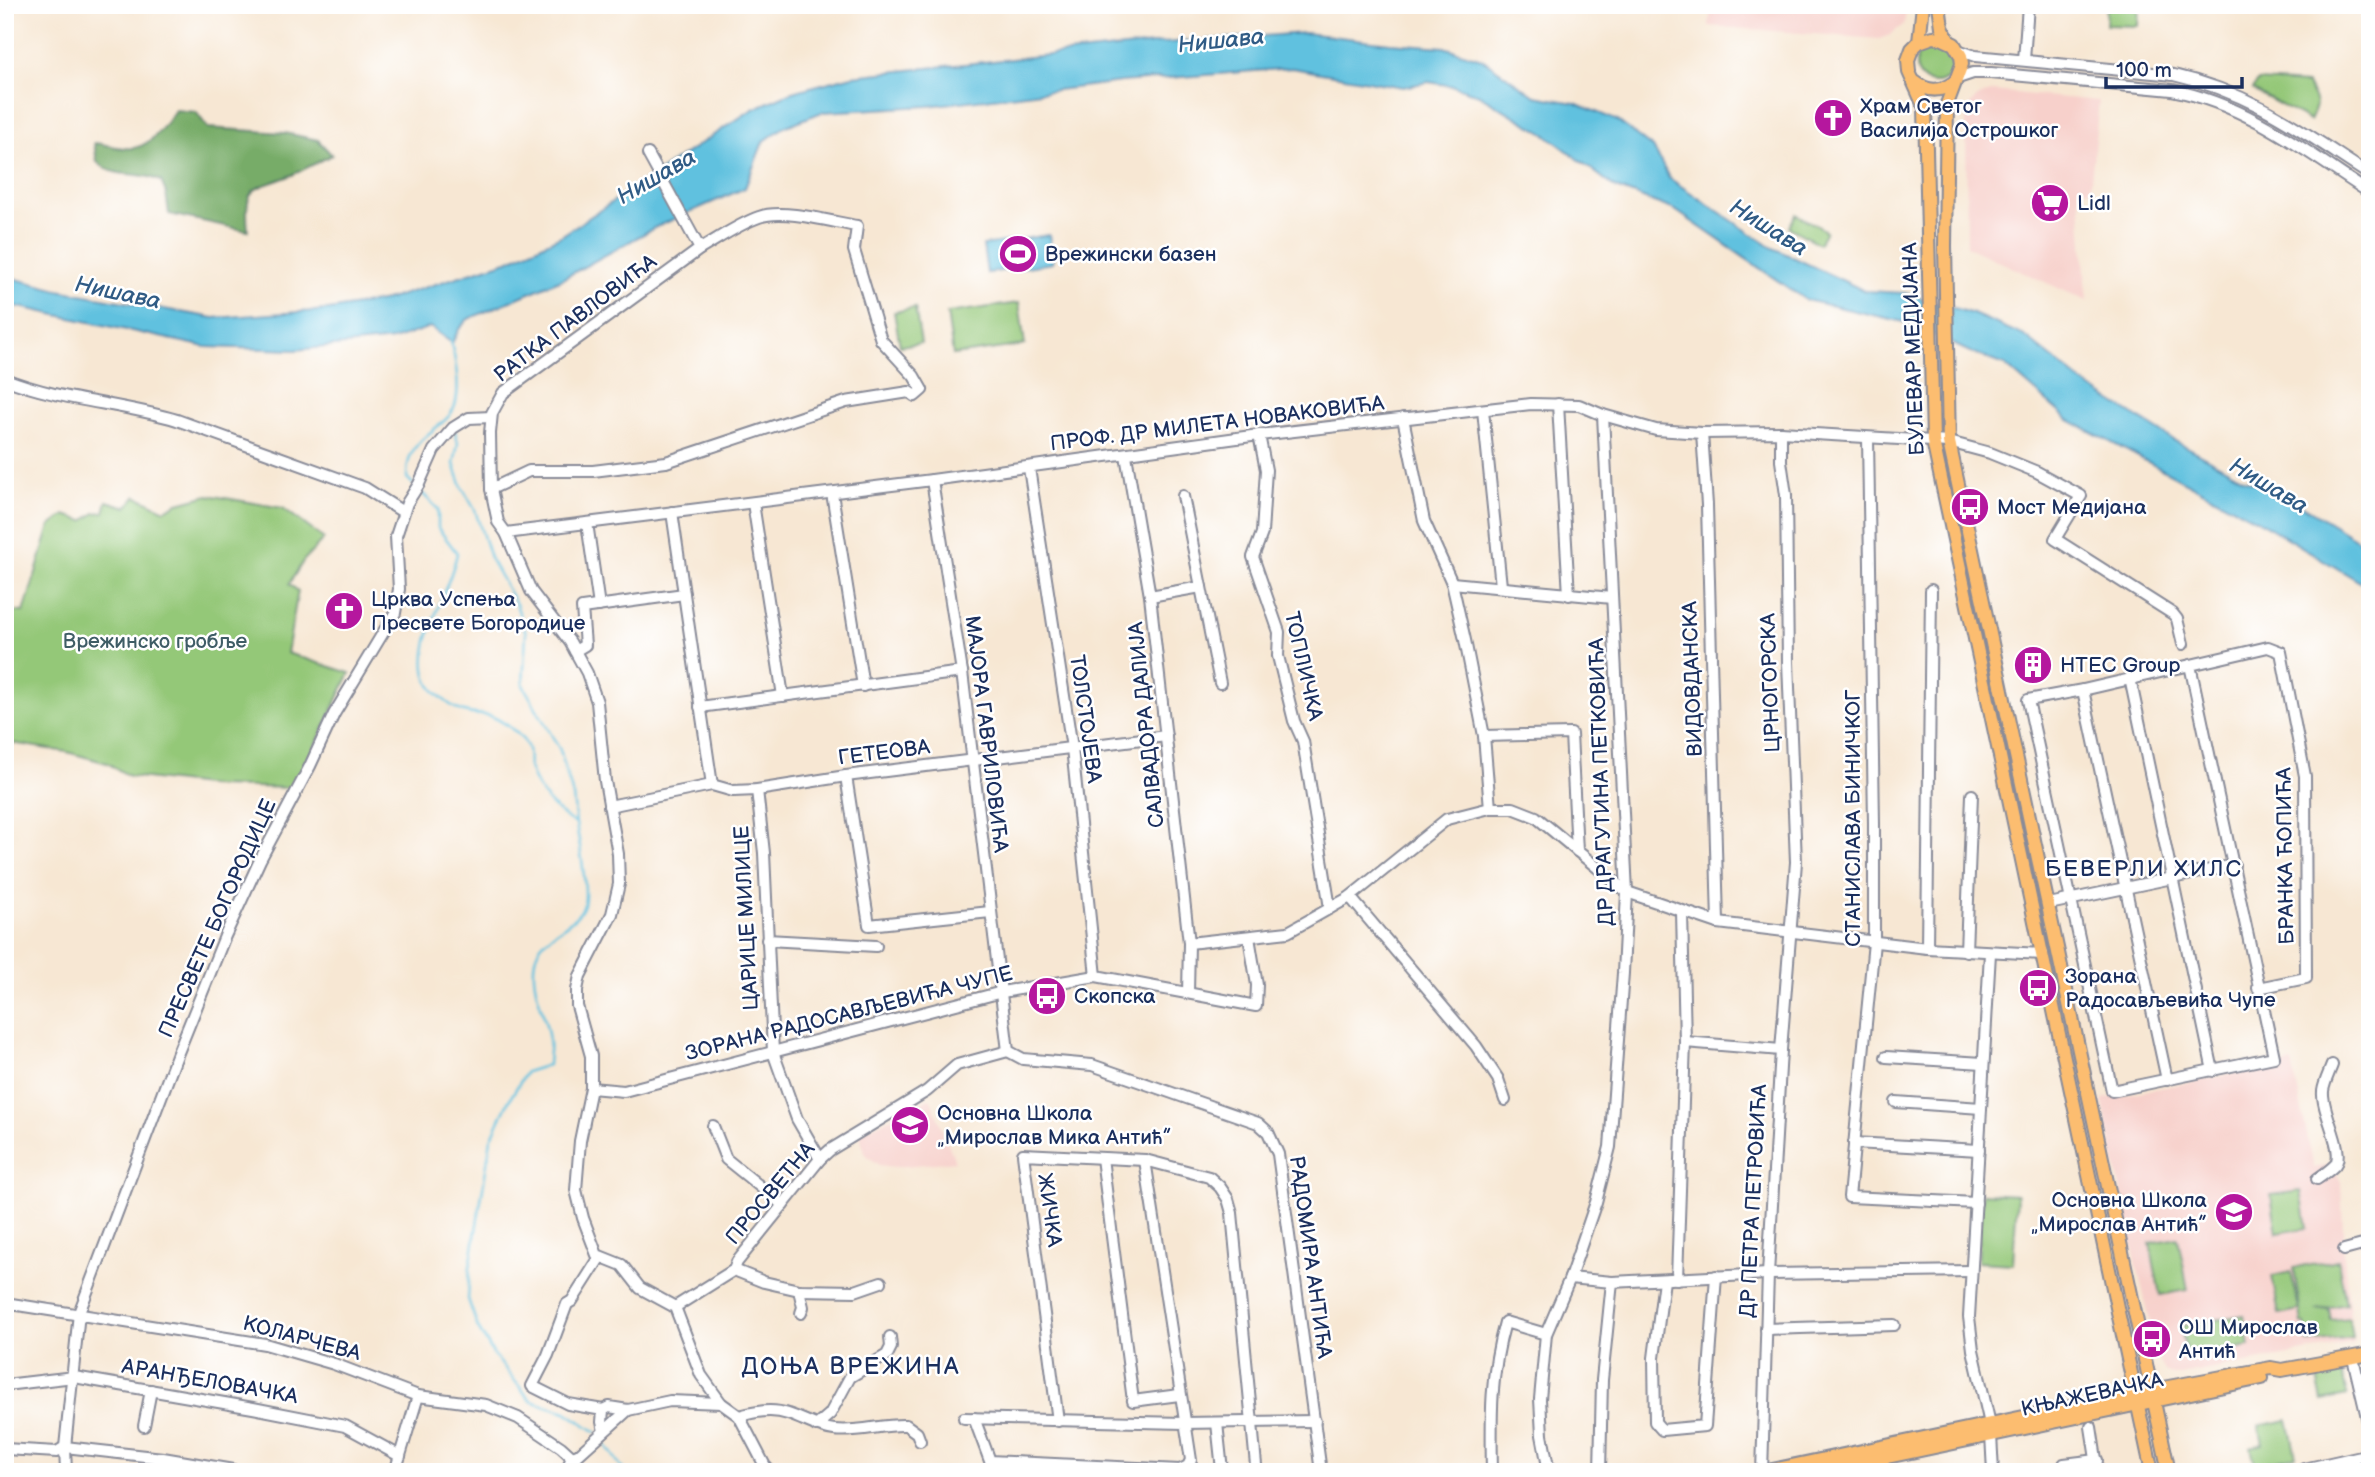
<svg xmlns="http://www.w3.org/2000/svg" width="2375" height="1477" viewBox="0 0 2375 1477" font-family="'Balsamiq Sans',sans-serif">
  <style>
    .built { fill: #f7d0cb }
    .green { fill: #94c878; stroke: #587c6b; stroke-width: 2 }
    .forest { fill: #77ac68; stroke: #496e63; stroke-width: 2 }
    .water { fill: #61c1df; stroke: #3e789e; stroke-width: 2 }
    .lines { fill: none; stroke-linecap: round; stroke-linejoin: round }
    .stream { stroke: #61c1df; stroke-width: 2.5 }
    .minor-casing { stroke: #898b98; stroke-width: 14 }
    .major-casing { stroke: #898b98; stroke-width: 16 }
    .minor { stroke: #fff; stroke-width: 10 }
    .major { stroke: #fcbd6f; stroke-width: 12 }
    .labels { text-anchor: middle; stroke-width: 5; stroke-linejoin: round; paint-order: stroke }
    .poi-label { font-size: 21px; fill: #1b2f5e; stroke: #fff; text-anchor: start }
    .street-label { font-size: 21px; fill: #1b2f5e; stroke: #fff }
    .park-label { font-size: 21px; fill: #3f5d66; stroke: #fff }
    .water-label { font-size: 23px; font-style: italic; fill: #305b85; stroke: #fff }
    .neighbourhood-label { font-size: 23px; letter-spacing: 2px; fill: #1b2f5e; stroke: #fff }
    .quarter-label { font-size: 24px; letter-spacing: 2px; fill: #1b2f5e; stroke: #fff }
  </style>
  <rect width="100%" height="100%" fill="#fff"/>
  <filter id="ink" filterUnits="userSpaceOnUse"><feTurbulence type="fractalNoise" baseFrequency=".0143" numOctaves="2"/><feDisplacementMap in="SourceGraphic" scale="14" xChannelSelector="R" yChannelSelector="G"/><feConvolveMatrix kernelMatrix="1 2 1 2 8 2 1 2 1" color-interpolation-filters="sRGB"/></filter>
  <filter id="wash" filterUnits="userSpaceOnUse"><feTurbulence type="fractalNoise" baseFrequency=".00686" numOctaves="4" result="noise"/><feDisplacementMap in="SourceGraphic" scale="28" xChannelSelector="R" yChannelSelector="G"/><feGaussianBlur stdDeviation="1.57" result="paint"/><feColorMatrix in="noise" values="0 0 0 0 0 0 0 0 0 0 0 0 0 0 0 0 0 1.4 0 .05"/><feComposite in="paint" operator="in"/></filter>
  <g filter="url(#wash)">
    <rect width="100%" height="100%" fill="#f7e7d3"/>
    <g class="built">
      <path d="M1711 5H1907L1904 24 1890 35 1879 39 1709 26Z"/>
      <path d="M1993 91 2099 101 2090 190 2079 188 2087 301 1967 247 1966 114 1971 103 1980 96Z"/>
      <path d="M2292 1063 2314 1168 2332 1164 2341 1182 2344 1257 2353 1343 2180 1375 2169 1373 2165 1371 2159 1360 2131 1240 2102 1099Z"/>
      <path d="M930 1098 955 1161 895 1167 879 1165 864 1153 860 1133Z"/>
    </g>
    <g class="green">
      <path d="M2107 5H2139L2138 26 2106 25Z"/>
      <circle cx="1935" cy="64" r="19"/>
      <path d="M2258 81 2307 84C2316 104 2320 100 2310 121L2253 90Z"/>
      <path d="M1796 214 1826 231 1819 244 1789 227Z"/>
      <path d="M1019 303 1025 345 953 355 947 313Z"/>
      <path d="M915 308 921 343 900 346 894 312Z"/>
      <path d="M208 495 283 508 324 539 304 560 289 584 298 591 287 653 350 673 314 749 293 788 214 786 129 776 107 763 67 752 5 742V611L24 612 50 526 65 515 84 521 95 513 104 512 107 501 127 507 136 496 165 510 178 503Z"/>
      <path d="M2301 1191 2307 1228 2277 1233 2271 1195Z"/>
      <path d="M1982 1193 2017 1195 2013 1264 1978 1262Z"/>
      <path d="M2178 1238 2188 1290 2160 1295 2150 1243Z"/>
      <path d="M2338 1260 2346 1304 2316 1310 2329 1309 2331 1320 2349 1318 2352 1338 2308 1343 2305 1324H2302L2294 1268Z"/>
      <path d="M2291 1272 2299 1310 2279 1314 2272 1276Z"/>
      <path d="M2244 1315 2250 1346 2187 1357 2181 1326Z"/>
      <path d="M2342 1373 2347 1396 2322 1401 2317 1378Z"/>
      <path d="M2288 1420 2296 1456 2255 1465 2251 1447 2263 1444 2259 1426Z"/>
    </g>
    <path class="forest" d="M175 110 196 112 208 128 285 133 318 140 332 155C318 162 305 169 292 175 255 191 243 181 248 231L169 214 166 193 161 181C137 169 118 181 97 162L94 143C106 144 122 150 134 148 152 145 166 124 175 110Z"/>
    <g class="water">
      <path d="M1305 33 1390 43 1444 47 1482 59 1535 96 1575 103 1618 121 1654 149 1669 178 1771 247 1865 291 1905 293 1973 314 2025 336 2083 383 2173 440 2249 481 2278 491 2370 547V588L2257 520 2067 419 2005 365 1970 352 1909 323 1806 300 1675 210 1616 188 1548 136 1479 95 1454 86 1428 82 1403 87 1292 68 1121 82 928 106 822 112 784 127 763 142 745 188 656 227 562 279 468 319 459 329 452 343 430 327 393 340 295 350 206 347 5 304V276L58 290 214 318 329 310 386 300 510 260 561 236 753 109 792 92 852 76 1163 43Z"/>
      <path d="M1049 235 1053 263 987 273 983 245Z"/>
    </g>
    <g class="lines">
      <g class="stream">
        <path d="M455 431 458 443 454 464 462 487 475 510 490 558 516 604 526 633 523 685 560 750 573 796 576 824"/>
        <path d="M413 484 407 478C405 432 450 431 456 402 460 383 455 359 451 341"/>
        <path d="M418 489 438 509V528L457 553C450 591 413 644 428 681 432 692 452 708 464 712 472 715 482 714 490 716 502 720 521 734 527 746 530 752 528 761 529 767 537 793 554 811 576 824 579 839 588 891 584 904 578 926 540 932 535 959 529 988 548 1015 549 1043 550 1050 548 1058 548 1065L526 1072 508 1102 491 1139 470 1267 468 1299 478 1328 494 1355 531 1401 566 1412 596 1432"/>
        <path d="M600 1437 625 1472"/>
      </g>
    </g>
  </g>
  <g filter="url(#ink)">
    <g class="lines">
      <g class="minor-casing">
        <g id="minor">
          <path d="M1958 50 1975 56 2174 75C2253 93 2303 132 2370 175"/>
          <path d="M2024 60 2028 5"/>
          <path d="M1958 78 1973 73H1991L2172 90C2246 104 2307 152 2370 193"/>
          <path d="M648 154 700 249 503 393 492 413 490 433 491 489 498 522 506 533 531 591 570 642 587 673 597 702 605 781 618 854 619 884 612 914 580 976 577 990V1006L591 1056V1088L580 1141 576 1190 583 1218 597 1255 622 1265 640 1288 675 1307 701 1375 721 1403 739 1416 765 1466 771 1472"/>
          <path d="M5 379C61 401 120 403 177 420L365 488 403 512"/>
          <path d="M1558 404 1569 595"/>
          <path d="M1483 410 1501 586"/>
          <path d="M1403 418 1424 521 1452 583 1465 640 1484 736 1490 808"/>
          <path d="M1702 433 1707 505 1718 923"/>
          <path d="M1259 435 1266 470 1262 533 1253 557 1279 632 1278 656 1294 721 1303 741 1330 908"/>
          <path d="M1868 438 1874 823V942L1849 1197 1976 1203"/>
          <path d="M1126 455 1150 596 1189 943 1188 993"/>
          <path d="M1029 468 1072 748 1096 976"/>
          <path d="M932 480 962 672 1008 1051 1023 1059 1092 1065 1258 1123 1268 1132 1278 1154 1321 1472"/>
          <path d="M491 489 529 471H593L666 462 846 402 909 392 915 396 922 390 914 376 881 340 854 250 857 226C832 222 783 208 759 217 739 224 719 238 700 249"/>
          <path d="M832 493 863 686"/>
          <path d="M1183 496 1220 683"/>
          <path d="M753 503 783 696"/>
          <path d="M672 512 712 785"/>
          <path d="M587 523 599 606"/>
          <path d="M506 533 932 480 1259 435 1531 404 1579 405 1603 415 1656 430 1702 433 1781 432 1949 442 1990 453 2037 472 2081 496 2055 539 2173 614 2177 619 2183 644"/>
          <path d="M1452 583 1612 598"/>
          <path d="M1150 596 1201 587"/>
          <path d="M575 651 585 645 582 608 684 594"/>
          <path d="M2190 665 2274 1057 2112 1091 2028 700 2083 690 2268 647 2281 652 2305 776 2306 978 2258 988"/>
          <path d="M2130 678 2213 1071"/>
          <path d="M2083 690 2167 1080"/>
          <path d="M700 707 962 672"/>
          <path d="M1484 736 1571 734 1577 851"/>
          <path d="M846 776 869 925 990 912"/>
          <path d="M757 790 764 853 773 1052 797 1119 820 1159"/>
          <path d="M609 806 712 785 733 791 757 790 846 776 1166 736"/>
          <path d="M1350 897 1476 1046 1498 1079 1505 1100"/>
          <path d="M2049 904 2234 865"/>
          <path d="M767 940 876 946"/>
          <path d="M1189 943 1288 932 1350 897 1447 819 1490 808H1513L1536 817 1627 892 1718 923 1927 948 2043 954"/>
          <path d="M1927 948 1931 590"/>
          <path d="M1966 951 1972 795"/>
          <path d="M1685 1042 1781 1050"/>
          <path d="M1886 1057 1983 1063"/>
          <path d="M591 1088 624 1091 1002 992 1096 976 1256 1006 1257 985 1249 937"/>
          <path d="M1896 1102 1981 1108"/>
          <path d="M713 1126 726 1159 783 1205"/>
          <path d="M1854 1143 1979 1150"/>
          <path d="M1102 1158 1133 1401 1179 1395"/>
          <path d="M2317 1179C2323 1175 2330 1170 2335 1165 2346 1152 2321 1111 2323 1091 2324 1083 2329 1073 2332 1065"/>
          <path d="M2344 1250 2370 1243"/>
          <path d="M600 1257 572 1301 567 1304 548 1355 532 1386 568 1404 603 1410"/>
          <path d="M734 1270 764 1282 799 1290 855 1291 881 1282"/>
          <path d="M1570 1278 1612 1282 1768 1274 1971 1271"/>
          <path d="M1677 1279 1685 1042 1682 912"/>
          <path d="M1664 1280 1654 1358 1655 1422 1662 1430 1705 1426 1716 1276"/>
          <path d="M799 1290 803 1307 801 1313"/>
          <path d="M5 1303 265 1344 334 1364 418 1396 486 1405 518 1418 561 1447 572 1457"/>
          <path d="M675 1307 734 1270 737 1262 820 1159 830 1150 927 1091 957 1065 1008 1051"/>
          <path d="M1766 1329 1894 1325"/>
          <path d="M2353 1358 2370 1430"/>
          <path d="M5 1385 74 1377 253 1408 345 1426 400 1456"/>
          <path d="M739 1416C754 1412 772 1408 788 1414 804 1419 817 1428 834 1430 859 1433 882 1424 906 1425L917 1433 920 1441"/>
          <path d="M964 1418 1184 1423 1315 1421"/>
          <path d="M974 1418 990 1461 1180 1470 1188 1466 1191 1460 1145 1160"/>
          <path d="M1058 1421 1023 1154 1145 1160 1209 1177 1220 1187 1228 1199 1232 1213 1256 1465"/>
          <path d="M1217 1423 1222 1470"/>
          <path d="M1990 1424 1973 1350 1969 1317 1990 953"/>
          <path d="M144 1426 151 1390"/>
          <path d="M816 1426 830 1414 850 1377 887 1355 891 1347 890 1337"/>
          <path d="M2091 1427 2098 1472"/>
          <path d="M604 1431 602 1422 603 1410 609 1407 628 1410"/>
          <path d="M1991 1435 1993 1472"/>
          <path d="M5 1449 57 1452 65 1447 163 1458 233 1470"/>
          <path d="M66 1472 65 1447 79 1313 177 1055 225 936 260 860 310 766 334 714 395 613 399 589 396 536 407 503 419 484 434 450 453 428 469 418 491 417"/>
          <path d="M395 1472 418 1396"/>
          <path d="M566 1472 572 1457 578 1455 628 1410 670 1401 721 1403"/>
          <path d="M1492 1472C1491 1417 1490 1375 1505 1322L1546 1334"/>
          <path d="M1549 1472 1542 1435 1540 1399 1546 1334 1570 1278 1596 1202 1610 1147 1623 973 1627 892 1603 415"/>
          <path d="M1600 1472 1602 1380 1612 1282"/>
          <path d="M1762 1472 1768 1274 1781 1050 1796 862 1788 662 1786 495 1781 461V432"/>
          <path d="M2065 1472 2064 1464 2097 1460"/>
          <path d="M2305 1472 2304 1469 2370 1454"/>
        </g>
      </g>
      <g class="major-casing">
        <g id="major">
          <path d="M1939 5 1942 27 1948 40"/>
          <path d="M1919 42 1923 5"/>
          <path d="M1915 82C1928 92 1940 92 1953 83"/>
          <path d="M1763 1472 2152 1390 2271 1368 2282 1370 2370 1354"/>
          <path d="M1816 1472 2262 1378"/>
          <path d="M2152 1472 1933 441 1925 108 1909 72 1908 60 1912 49 1919 42 1933 37 1941 38 1954 44 1961 56 1962 64 1947 104 1945 246 1949 442 2169 1472"/>
        </g>
      </g>
      <use href="#minor" class="minor"/>
      <use href="#major" class="major"/>
    </g>
  </g>
  <defs>
    <g id="church-disc" transform="scale(2.0125)"><circle r="9.5" fill="#b5179e" stroke="#fff"/><path d="M-1.2-6h2.4v3.5h3.3v2.4h-3.3V6h-2.4V-.1h-3.3v-2.4h3.3Z" fill="#fff"/></g>
    <g id="supermarket-disc" transform="scale(2.0125)"><circle r="9.5" fill="#b5179e" stroke="#fff"/><path d="M-6-5.5h2.5l.6 2H6L4.5 2H-2.5L-4.4-4H-6ZM-1.5 3.2a1.3 1.3 0 1 0 .1 0ZM3 3.2a1.3 1.3 0 1 0 .1 0Z" fill="#fff"/></g>
    <g id="stadium-disc" transform="scale(2.0125)"><circle r="9.5" fill="#b5179e" stroke="#fff"/><path d="M0-5a6.5 5 0 1 0 0 10a6.5 5 0 1 0 0-10ZM-3.5-1.8h7v3.6h-7Z" fill="#fff"/></g>
    <g id="bus-disc" transform="scale(2.0125)"><circle r="9.5" fill="#b5179e" stroke="#fff"/><path d="M-5-6H5V4H4V6H2V4H-2V6H-4V4H-5ZM-3.5-4V0h7V-4ZM-3.5 1.2v1.5H-2V1.2ZM2 1.2v1.5H3.5V1.2Z" fill="#fff"/></g>
    <g id="building-disc" transform="scale(2.0125)"><circle r="9.5" fill="#b5179e" stroke="#fff"/><path d="M-4-6H4V6H1V3H-1V6H-4ZM-2.5-4.3h1.7v1.8h-1.7ZM.8-4.3h1.7v1.8H.8ZM-2.5-1h1.7V.8h-1.7ZM.8-1h1.7V.8H.8Z" fill="#fff"/></g>
    <g id="school-disc" transform="scale(2.0125)"><circle r="9.5" fill="#b5179e" stroke="#fff"/><path d="M0-5L7-2L0 1L-7-2ZM-4 1L0 2.5L4 1V4Q0 6-4 4Z" fill="#fff"/></g>
  </defs>
  <g fill-rule="evenodd">
    <use href="#church-disc" x="1833" y="118"/>
    <use href="#supermarket-disc" x="2050" y="203"/>
    <use href="#stadium-disc" x="1018" y="254"/>
    <use href="#bus-disc" x="1970" y="507"/>
    <use href="#church-disc" x="344" y="611"/>
    <use href="#building-disc" x="2033" y="665"/>
    <use href="#bus-disc" x="2038" y="988"/>
    <use href="#bus-disc" x="1047" y="996"/>
    <use href="#school-disc" x="910" y="1125"/>
    <use href="#school-disc" x="2234" y="1212"/>
    <use href="#bus-disc" x="2152" y="1339"/>
  </g>
  <g class="labels">
    <g class="poi-label">
      <text x="1860" y="113">Храм Светог<tspan x="1860" dy="24">Василија Острошког</tspan></text>
      <text x="2077" y="210">Lidl</text>
      <text x="1045" y="261">Врежински базен</text>
      <text x="1997" y="514">Мост Медијана</text>
      <text x="371" y="606">Црква Успења<tspan x="371" dy="24">Пресвете Богородице</tspan></text>
      <text x="2060" y="672">HTEC Group</text>
      <text x="2065" y="983">Зорана<tspan x="2065" dy="24">Радосављевића Чупе</tspan></text>
      <text x="1074" y="1003">Скопска</text>
      <text x="937" y="1120">Основна Школа<tspan x="937" dy="24">„Мирослав Мика Антић”</tspan></text>
      <text x="2207" y="1207" text-anchor="end">Основна Школа<tspan x="2207" dy="24">„Мирослав Антић”</tspan></text>
      <text x="2179" y="1334">ОШ Мирослав<tspan x="2179" dy="24">Антић</tspan></text>
    </g>
    <g class="street-label">
      <text transform="translate(575 318) rotate(-37)" y="7">РАТКА ПАВЛОВИЋА</text>
      <text transform="translate(1913 349) rotate(-92)" y="7">БУЛЕВАР МЕДИЈАНА</text>
      <text transform="translate(1217 423) rotate(-7)" y="7">ПРОФ. ДР МИЛЕТА НОВАКОВИЋА</text>
      <text transform="translate(1304 666) rotate(77)" y="7">ТОПЛИЧКА</text>
      <text transform="translate(1692 679) rotate(-92)" y="7">ВИДОВДАНСКА</text>
      <text transform="translate(1770 683) rotate(-92)" y="7">ЦРНОГОРСКА</text>
      <text transform="translate(1086 719) rotate(82)" y="7">ТОЛСТОЈЕВА</text>
      <text transform="translate(1146 725) rotate(-96)" y="7">САЛВАДОРА ДАЛИЈА</text>
      <text transform="translate(987 734) rotate(83)" y="7">МАЈОРА ГАВРИЛОВИЋА</text>
      <text transform="translate(884 752) rotate(-7)" y="7">ГЕТЕОВА</text>
      <text transform="translate(1601 782) rotate(-92)" y="7">ДР ДРАГУТИНА ПЕТКОВИЋА</text>
      <text transform="translate(1853 818) rotate(-90)" y="7">СТАНИСЛАВА БИНИЧКОГ</text>
      <text transform="translate(2285 856) rotate(-91)" y="7">БРАНКА ЋОПИЋА</text>
      <text transform="translate(217 918) rotate(-66)" y="7">ПРЕСВЕТЕ БОГОРОДИЦЕ</text>
      <text transform="translate(746 918) rotate(-93)" y="7">ЦАРИЦЕ МИЛИЦЕ</text>
      <text transform="translate(849 1013) rotate(-14)" y="7">ЗОРАНА РАДОСАВЉЕВИЋА ЧУПЕ</text>
      <text transform="translate(770 1193) rotate(-50)" y="7">ПРОСВЕТНА</text>
      <text transform="translate(1753 1201) rotate(-87)" y="7">ДР ПЕТРА ПЕТРОВИЋА</text>
      <text transform="translate(1050 1210) rotate(82)" y="7">ЖИЧКА</text>
      <text transform="translate(1311 1257) rotate(82)" y="7">РАДОМИРА АНТИЋА</text>
      <text transform="translate(302 1338) rotate(15)" y="7">КОЛАРЧЕВА</text>
      <text transform="translate(210 1381) rotate(10)" y="7">АРАНЂЕЛОВАЧКА</text>
      <text transform="translate(2092 1394) rotate(-12)" y="7">КЊАЖЕВАЧКА</text>
    </g>
    <g class="park-label">
      <text x="155" y="648">Врежинско гробље</text>
    </g>
    <g class="water-label">
      <text transform="translate(1221 40) rotate(-6)" y="8">Нишава</text>
      <text transform="translate(656 176) rotate(-30)" y="8">Нишава</text>
      <text transform="translate(1769 227) rotate(32)" y="8">Нишава</text>
      <text transform="translate(118 292) rotate(12)" y="8">Нишава</text>
      <text transform="translate(2269 485) rotate(31)" y="8">Нишава</text>
    </g>
    <g class="neighbourhood-label">
      <text x="2144" y="876">БЕВЕРЛИ ХИЛС</text>
    </g>
    <g class="quarter-label">
      <text x="851" y="1374">ДОЊА ВРЕЖИНА</text>
    </g>
  </g>
  <rect width="2375" height="1477" fill="none" stroke="#fff" stroke-width="28"/>
  <path d="M2106 77v10h136v-10" fill="none" stroke="#1b2f5e" stroke-width="3.5"/>
  <text x="2116" y="77" font-size="21" fill="#1b2f5e" stroke="#ffffff" stroke-width="5" paint-order="stroke">100 m</text>
</svg>
